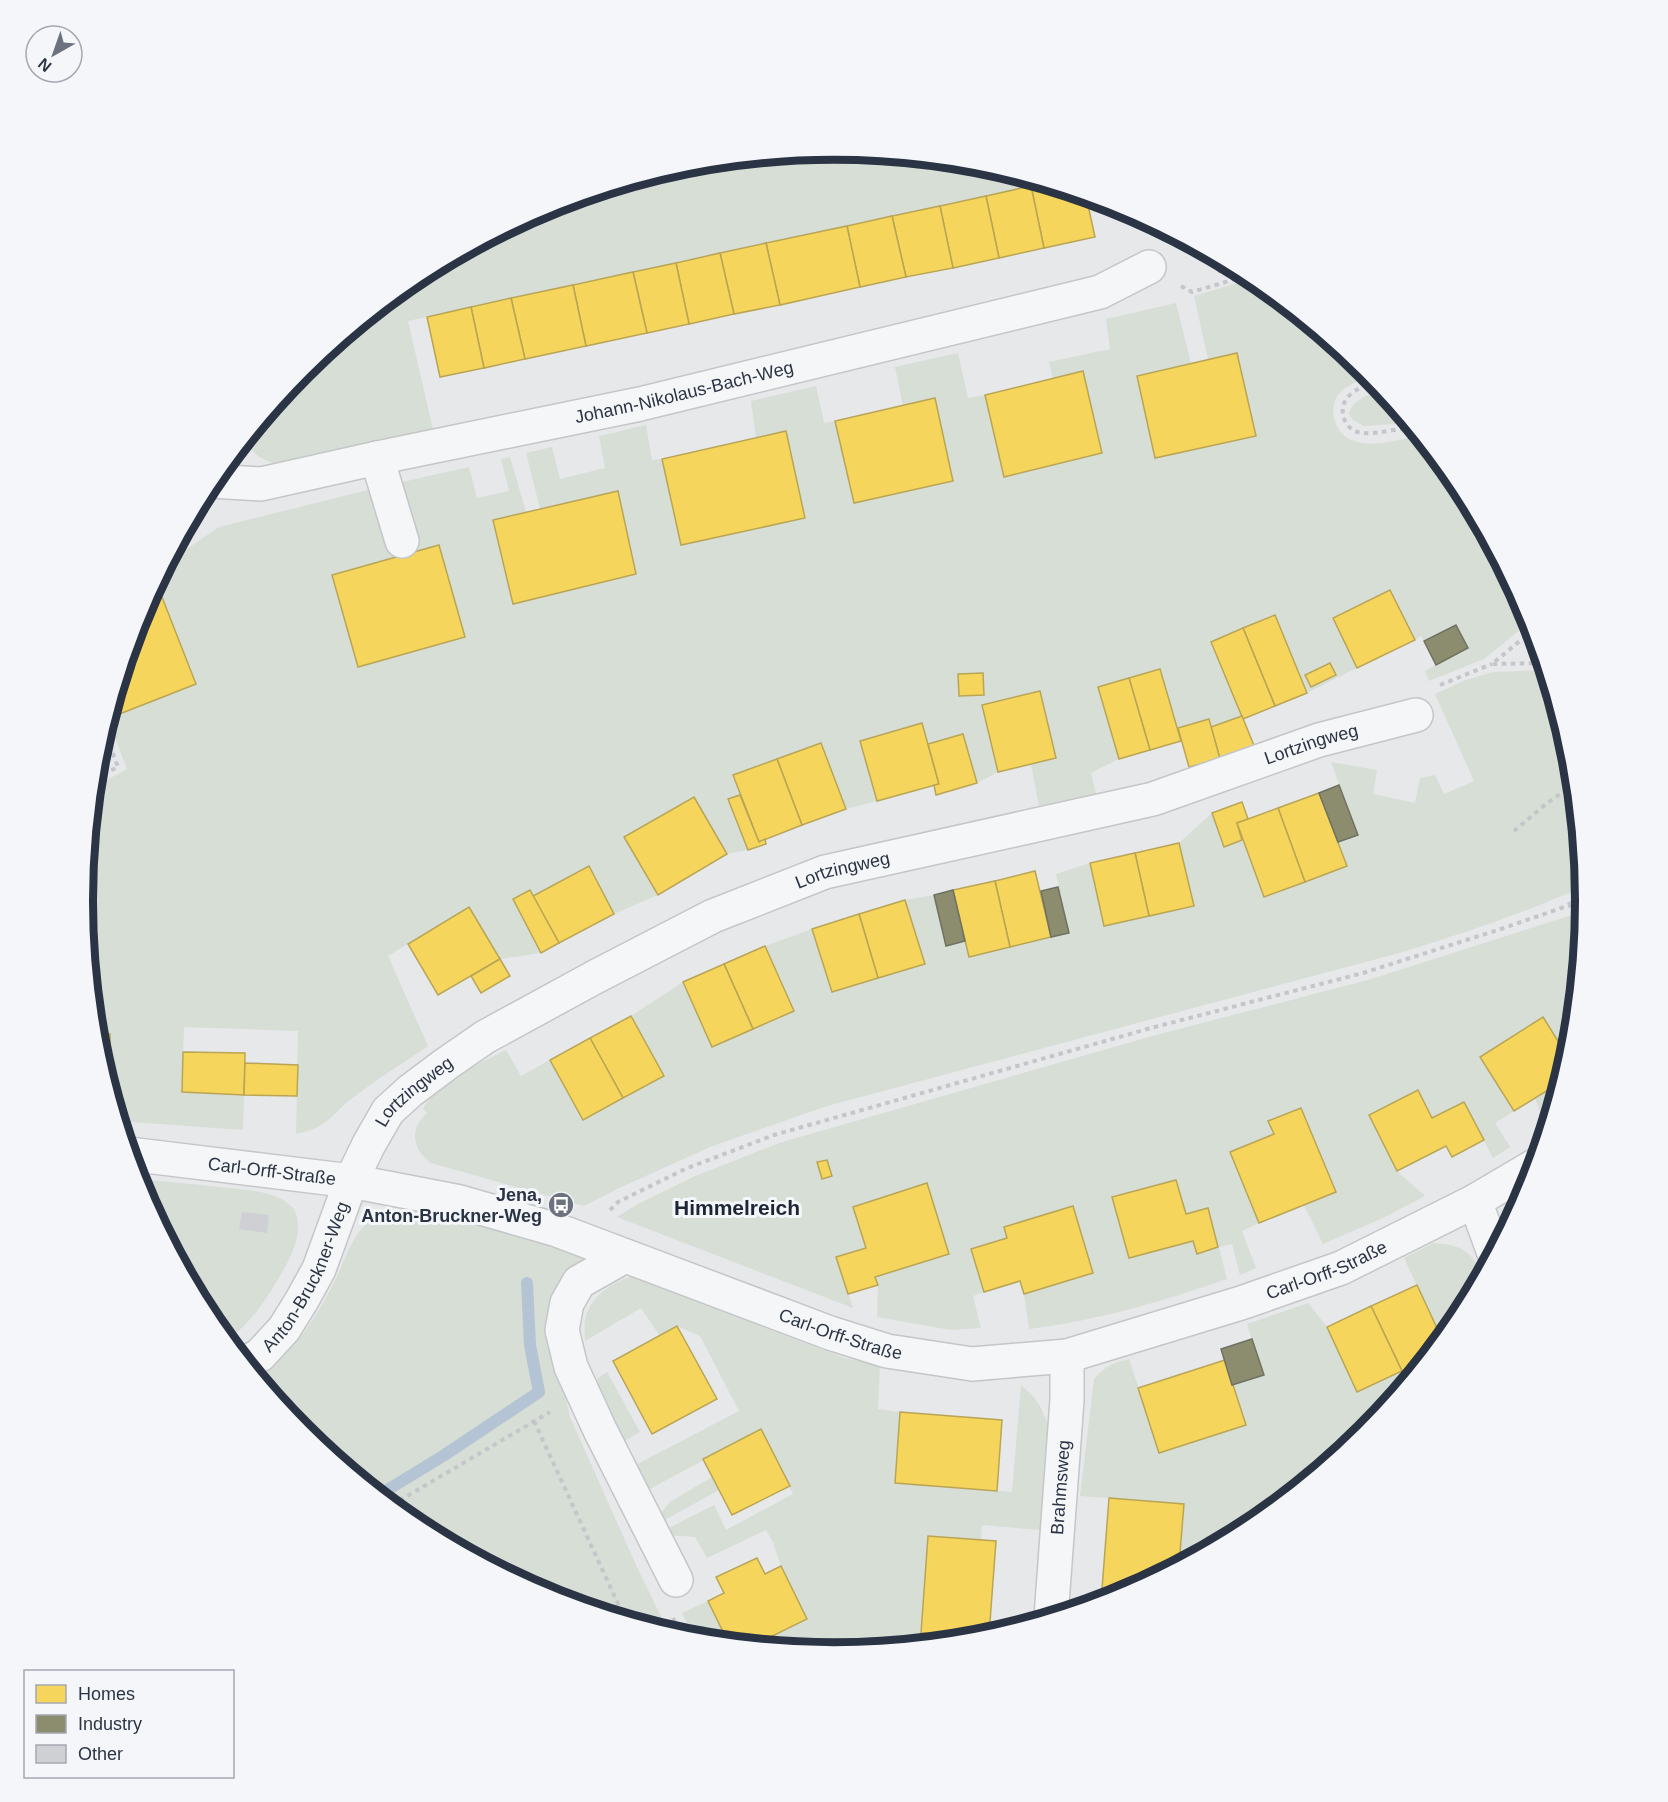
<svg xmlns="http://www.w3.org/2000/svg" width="1668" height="1802" viewBox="0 0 1668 1802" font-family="Arial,sans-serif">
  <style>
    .green { fill: #d6ded6 }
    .homes { fill: #f6d55c; stroke: #b9a555; stroke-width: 1.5 }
    .industry { fill: #8c8c6e; stroke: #6f7262; stroke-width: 1.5 }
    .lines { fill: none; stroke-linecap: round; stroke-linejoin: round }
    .stream { stroke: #b4c4d5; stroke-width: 12 }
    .building { fill: #ced0d3 }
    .minor-casing { stroke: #c4c6c8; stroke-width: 36 }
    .path { stroke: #c5c6ca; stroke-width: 4; stroke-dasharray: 4.5 4.5; stroke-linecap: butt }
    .minor { stroke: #f5f6f7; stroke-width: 33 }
    .labels { text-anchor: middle; stroke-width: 6; stroke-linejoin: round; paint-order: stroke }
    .street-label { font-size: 18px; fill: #2b3445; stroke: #f4f6f9 }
    .poi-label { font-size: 18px; font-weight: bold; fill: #2b3445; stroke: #f4f6f9; text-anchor: end }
    .quarter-label { font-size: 21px; font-weight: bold; fill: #1d2536; stroke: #f4f6f9 }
    .rim { fill: none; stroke: #2b3445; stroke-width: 8 }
  </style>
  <rect width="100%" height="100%" fill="#e6e8ea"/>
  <g class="green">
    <path d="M834 150 981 164 1044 183 408 321 434 434 280 465C264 461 253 455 245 440L303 369 417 276 547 207 688 164Z"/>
    <path d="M1254 278 1366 370 1370 376C1360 381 1345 385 1338 395 1327 412 1336 435 1354 441 1374 448 1400 439 1420 436L1459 484 1528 614 1531 621 1484 659 1429 681 1425 671 1468 648 1456 625 1424 641 1421 636 1415 640 1390 590 1333 618 1357 668 1307 693 1274 616 1212 642 1242 716 1211 727 1209 719 1178 728 1160 669 1098 687 1119 759 1091 773 1096 794 1039 806 1031 764 1056 758 1040 691 982 705 998 772 977 783 963 734 928 744 922 723 860 741 877 801 846 809 821 743 734 775 740 795 728 800 748 850 727 854 693 797 624 837 658 895 614 914 588 866 533 896 530 891 513 899 541 953 500 959 469 907 388 956 428 1046C402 1064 375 1080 350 1100 329 1117 326 1128 296 1134L298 1031 184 1027 182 1092 244 1095 243 1130 119 1121 109 1088 110 1034H96L83 901 94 787 127 769 108 719 113 702 118 714 195 684 158 587 153 588 168 561 172 559 219 527 380 487 398 557 332 575 358 667 465 637 440 546 412 553 398 483 469 467 477 498 509 491 501 459 510 457 526 512 493 520 513 604 636 573 618 491 540 509 526 453 552 447 560 479 605 468 599 436 646 425 652 460 662 459 682 545 805 518 786 432 756 438 751 401 816 386 824 423 835 421 854 503 953 481 935 399 903 406 895 367 958 353 968 398 985 395 1004 476 1053 379 1049 362 1110 349 1106 319 1176 303 1191 363 1137 376 1155 458 1256 436 1237 353 1208 359 1194 296Z"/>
    <path d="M1381 389 1409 423 1364 426 1353 420 1349 413C1354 399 1369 395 1381 389Z"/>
    <path d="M1546 670 1571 755 1584 886C1525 913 1465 933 1403 952L827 1106 710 1147 617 1189 584 1206 431 1163C419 1154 410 1140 418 1124 420 1120 424 1116 427 1113L423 1109C439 1079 478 1065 506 1050L521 1076 550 1060 584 1120 664 1076 631 1016 683 982 712 1047 794 1011 765 946 812 929 832 992 925 964 905 900 934 895 946 945 965 941 969 957 1069 933 1056 874 1090 863 1104 926 1193 907 1179 843 1212 813 1224 846 1242 840 1264 897 1346 866 1338 842 1358 835 1331 762 1377 770 1373 794 1415 803 1420 778 1435 775 1444 794 1474 781 1435 694 1466 680 1493 672Z"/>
    <path d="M1584 913 1576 997 1567 1003 1574 1018 1571 1048 1568 1057 1543 1018 1514 1111 1495 1123 1510 1147 1493 1158 1464 1102 1432 1118 1418 1090 1369 1114 1397 1171 1425 1196 1383 1218 1323 1244 1304 1205 1336 1191 1301 1108 1269 1121 1274 1134 1230 1152 1259 1223 1242 1231 1256 1268 1240 1275 1232 1244 1219 1247 1227 1279C1163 1301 1096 1321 1029 1329L1024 1294 1092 1273 1072 1206 1004 1227 1007 1238 971 1249 984 1292 973 1296 981 1328 951 1330 877 1317 878 1285 875 1277 949 1254 927 1184 853 1207 866 1248 836 1257 853 1308 617 1217 638 1204 693 1177 779 1143 1156 1035 1368 980 1572 915Z"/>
    <path d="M1561 1082 1548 1124 1545 1126 1535 1098Z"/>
    <path d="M137 1179C164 1181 192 1184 219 1187 236 1189 253 1190 269 1194 278 1197 287 1201 293 1208 304 1225 295 1249 286 1265 270 1294 254 1321 227 1340L209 1318 140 1188Z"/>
    <path d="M406 1209 422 1211 539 1242 595 1260 556 1355 570 1417 636 1565 669 1633 546 1595 416 1526 302 1432 257 1377C293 1354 318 1316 336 1278 345 1260 350 1241 364 1226 375 1214 391 1211 406 1209Z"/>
    <path d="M1433 1243C1461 1245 1468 1249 1483 1274L1459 1319 1442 1339 1404 1258Z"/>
    <path d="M635 1275 776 1332 844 1358 880 1365 878 1409 900 1412 895 1483 1012 1492 1021 1385 1032 1395 1040 1406 1048 1425 1040 1530 982 1525 981 1540 928 1536 922 1632 947 1634 946 1641 834 1652 754 1645 807 1619 781 1566 773 1542 766 1530 707 1558 695 1537 668 1535 665 1530 714 1505 726 1530 793 1494 760 1430 644 1492 632 1467 739 1411 700 1336 677 1326 660 1336 641 1308 585 1341C585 1335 584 1327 585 1321 589 1296 613 1282 635 1275Z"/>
    <path d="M1308 1303 1327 1327 1357 1392 1424 1360 1365 1433 1251 1526 1179 1565 1183 1504 1080 1496 1094 1379C1106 1366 1112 1363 1129 1359L1160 1453 1246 1424 1232 1385 1263 1374 1247 1324Z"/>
    <path d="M607 1372 640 1432 623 1442 602 1403 597 1379Z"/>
    <path d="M712 1477 719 1490 661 1522 658 1517 670 1502Z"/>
    <path d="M708 1601 728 1642 694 1639 682 1613Z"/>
  </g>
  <g class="homes">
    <path d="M1044 183 1086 196 1095 237 1044 248 1031 186Z"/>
    <path d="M1031 186 1044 248 999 258 986 196Z"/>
    <path d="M986 196 999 258 953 268 940 206Z"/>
    <path d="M940 206 953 268 906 277 892 216Z"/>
    <path d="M892 216 906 277 860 287 847 226Z"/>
    <path d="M847 226 860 287 780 305 766 243Z"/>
    <path d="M766 243 780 305 734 314 720 253Z"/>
    <path d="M720 253 734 314 689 324 676 263Z"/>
    <path d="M1215 257 1236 268 1219 272Z"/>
    <path d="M676 263 689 324 647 333 633 272Z"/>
    <path d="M633 272 647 333 586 346 573 285Z"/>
    <path d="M573 285 586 346 525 359 511 298Z"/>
    <path d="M511 298 525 359 484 368 471 307Z"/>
    <path d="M471 307 484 368 440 377 427 317Z"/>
    <path d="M1237 353 1256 436 1155 458 1137 376Z"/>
    <path d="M1083 371 1102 453 1004 477 985 395Z"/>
    <path d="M935 398 953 481 854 503 835 421Z"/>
    <path d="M786 431 805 518 681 545 662 459Z"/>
    <path d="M618 491 636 574 513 604 493 520Z"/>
    <path d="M439 545 465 637 358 667 332 575Z"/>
    <path d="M158 587 196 684 117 715 113 702 140 613 153 588Z"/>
    <path d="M1390 590 1415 640 1357 668 1333 618Z"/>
    <path d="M1275 615 1307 693 1275 706 1243 628Z"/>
    <path d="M1243 628 1275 706 1243 719 1211 642Z"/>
    <path d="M1330 663 1336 675 1311 687 1305 675Z"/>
    <path d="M1160 669 1181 741 1150 750 1129 678Z"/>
    <path d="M983 673 984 695 959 696 958 674Z"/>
    <path d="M1129 678 1150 750 1119 759 1098 687Z"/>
    <path d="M1040 691 1056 758 998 772 982 705Z"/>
    <path d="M1242 716 1255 748 1220 759 1211 727Z"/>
    <path d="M1209 719 1220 759 1189 767 1178 728Z"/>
    <path d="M922 723 939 784 877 801 860 741Z"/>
    <path d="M963 734 977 783 936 795 934 785 939 784 928 744Z"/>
    <path d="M821 743 846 809 802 825 777 759Z"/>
    <path d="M777 759 802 825 759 842 733 775Z"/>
    <path d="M1319 793 1347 866 1305 882 1278 808Z"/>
    <path d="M740 795 759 842 765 839 766 844 748 850 728 799Z"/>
    <path d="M694 797 727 854 658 895 624 837Z"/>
    <path d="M1242 802 1248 819 1237 823 1242 840 1224 847 1212 813Z"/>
    <path d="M1278 808 1305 882 1264 897 1237 823Z"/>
    <path d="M1179 843 1194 906 1149 916 1135 853Z"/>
    <path d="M1135 853 1149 916 1104 926 1090 863Z"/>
    <path d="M589 866 614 914 559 943 533 896Z"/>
    <path d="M1035 871 1051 937 1010 947 995 881Z"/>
    <path d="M995 881 1010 947 969 957 953 890Z"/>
    <path d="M530 890 559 943 541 953 513 899Z"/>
    <path d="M905 900 925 964 878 978 859 914Z"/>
    <path d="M469 907 500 959 438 995 408 944Z"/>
    <path d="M859 914 878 978 832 992 812 929Z"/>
    <path d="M765 946 794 1011 753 1029 724 964Z"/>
    <path d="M500 959 510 976 481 993 471 976Z"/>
    <path d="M724 964 753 1029 712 1047 683 982Z"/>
    <path d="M631 1016 664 1076 623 1098 590 1038Z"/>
    <path d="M1543 1017 1568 1057 1561 1082 1514 1111 1480 1057Z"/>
    <path d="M96 1034H110V1088L97 1047Z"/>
    <path d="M590 1038 623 1098 583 1120 550 1060Z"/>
    <path d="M183 1052 245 1053 244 1095 182 1092Z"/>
    <path d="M245 1063 298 1065 297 1096 244 1095Z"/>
    <path d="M1418 1090 1432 1118 1464 1102 1484 1140 1452 1157 1446 1146 1397 1171 1369 1115Z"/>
    <path d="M1301 1108 1336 1192 1259 1223 1230 1152 1274 1134 1268 1121Z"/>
    <path d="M827 1160 832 1176 822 1179 817 1162Z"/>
    <path d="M1176 1180 1186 1214 1208 1208 1218 1247 1197 1254 1193 1241 1129 1258 1112 1197Z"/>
    <path d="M927 1183 949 1254 875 1277 878 1285 848 1294 836 1257 866 1248 853 1207Z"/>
    <path d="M1073 1206 1093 1273 1024 1294 1020 1281 984 1292 971 1249 1007 1238 1004 1227Z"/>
    <path d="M1417 1285 1442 1339 1424 1360 1402 1371 1371 1306Z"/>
    <path d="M1371 1306 1402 1371 1357 1392 1327 1327Z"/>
    <path d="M677 1326 717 1399 652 1434 613 1361Z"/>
    <path d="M1225 1360 1246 1425 1159 1453 1138 1388Z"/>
    <path d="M900 1412 1002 1420 997 1491 895 1483Z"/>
    <path d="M761 1429 790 1486 732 1515 703 1459Z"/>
    <path d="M1109 1498 1184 1504 1179 1565 1121 1595 1101 1602Z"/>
    <path d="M928 1536 996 1541 989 1635 984 1637 921 1633Z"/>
    <path d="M757 1558 765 1574 781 1566 807 1619 754 1645 728 1642 708 1601 724 1593 716 1577Z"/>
  </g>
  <g class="industry">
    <path d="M1456 625 1468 648 1436 665 1424 641Z"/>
    <path d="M1339 785 1358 835 1338 842 1319 793Z"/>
    <path d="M1058 887 1069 933 1051 937 1041 891Z"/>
    <path d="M953 890 965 941 946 946 934 895Z"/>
    <path d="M1252 1339 1264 1375 1232 1385 1221 1349Z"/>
  </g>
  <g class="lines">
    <path class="stream" d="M379 1495 443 1456 539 1392 530 1345 527 1283"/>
  </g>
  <path class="building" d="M242 1212 269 1215 267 1233 239 1229Z"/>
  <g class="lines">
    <g class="minor-casing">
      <g id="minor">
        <path d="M377 458 402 541"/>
        <path id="s1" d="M211 481 261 484 377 458 640 404 1100 292 1149 267"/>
        <path id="s2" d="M129 1154 351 1181 460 1202 557 1230 830 1333 887 1351 972 1364 1067 1356 1241 1303 1341 1268 1475 1201 1536 1165"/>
        <path d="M1475 1201 1494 1253"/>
        <path d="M625 1256 579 1282 567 1303 562 1330 571 1367 600 1430 676 1580"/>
        <path id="s3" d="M246 1363 260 1355 284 1329 302 1300 319 1269 351 1181 369 1144 388 1111 410 1091 446 1064 485 1037 595 977 713 916 825 872 1153 799 1319 740 1416 715"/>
        <path id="s4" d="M1051 1617 1067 1400V1356"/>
      </g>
    </g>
    <g class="path">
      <path d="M1181 286 1192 292 1249 275"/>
      <path d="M1375 381C1366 385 1353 390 1347 398 1337 411 1345 431 1362 433 1378 434 1397 429 1413 427"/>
      <path d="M1533 630 1492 664 1543 663"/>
      <path d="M1440 685 1492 664"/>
      <path d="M95 778 118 767 104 730"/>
      <path d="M1514 831 1546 804 1574 784"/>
      <path d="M1568 905 1585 893"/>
      <path d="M610 1210 618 1202 685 1169 774 1135 1151 1028 1363 973 1501 929 1567 906 1585 904"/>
      <path d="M534 1421 625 1619"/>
      <path d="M392 1505 550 1412"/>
      <path d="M673 1618 681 1636"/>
    </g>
    <use href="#minor" class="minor"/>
  </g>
  <defs>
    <g id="bus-disc" transform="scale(1.35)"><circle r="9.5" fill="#6c737f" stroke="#f4f6f9"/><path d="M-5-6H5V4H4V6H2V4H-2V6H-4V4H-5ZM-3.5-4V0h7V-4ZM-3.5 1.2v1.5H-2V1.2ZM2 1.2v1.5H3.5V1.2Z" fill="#fff"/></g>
  </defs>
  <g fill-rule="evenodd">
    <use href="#bus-disc" x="561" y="1205"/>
  </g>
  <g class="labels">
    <g class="street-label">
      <text dy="6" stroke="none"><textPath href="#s1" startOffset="483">Johann-Nikolaus-Bach-Weg</textPath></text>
      <text dy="6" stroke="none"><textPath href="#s3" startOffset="1298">Lortzingweg</textPath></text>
      <text dy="6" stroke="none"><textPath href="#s3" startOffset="812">Lortzingweg</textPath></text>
      <text dy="6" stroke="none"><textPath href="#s3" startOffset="326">Lortzingweg</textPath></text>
      <text dy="6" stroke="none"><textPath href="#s2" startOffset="144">Carl-Orff-Straße</textPath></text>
      <text dy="6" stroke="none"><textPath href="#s2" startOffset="1242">Carl-Orff-Straße</textPath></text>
      <text dy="6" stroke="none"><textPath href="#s3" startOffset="108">Anton-Bruckner-Weg</textPath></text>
      <text dy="6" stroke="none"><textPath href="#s2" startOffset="738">Carl-Orff-Straße</textPath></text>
      <text dy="6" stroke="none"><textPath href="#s4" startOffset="130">Brahmsweg</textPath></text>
    </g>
    <g class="poi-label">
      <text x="542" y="1201">Jena,<tspan x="542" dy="21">Anton-Bruckner-Weg</tspan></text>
    </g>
    <g class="quarter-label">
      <text x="737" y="1215">Himmelreich</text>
    </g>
  </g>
  <path d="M0 0H1668V1802H0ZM93 901a741 741 0 1 1 1482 0a741 741 0 1 1-1482 0Z" fill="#f4f6f9" fill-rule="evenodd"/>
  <path class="rim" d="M93 901a741 741 0 1 1 1482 0a741 741 0 1 1-1482 0Z"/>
  <rect x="24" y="1670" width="210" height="108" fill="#f4f6f9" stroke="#a4a8b1" stroke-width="1.5"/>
  <rect x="36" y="1685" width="30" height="18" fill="#f6d55c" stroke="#a4a8b1" stroke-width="1.5"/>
  <text x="78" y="1700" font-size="18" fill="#2b3445">Homes</text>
  <rect x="36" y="1715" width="30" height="18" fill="#8c8c6e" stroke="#a4a8b1" stroke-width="1.5"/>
  <text x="78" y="1730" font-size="18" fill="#2b3445">Industry</text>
  <rect x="36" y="1745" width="30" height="18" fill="#ced0d3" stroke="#a4a8b1" stroke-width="1.5"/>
  <text x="78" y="1760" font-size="18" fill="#2b3445">Other</text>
  <g transform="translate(54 54) rotate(220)"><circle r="28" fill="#f4f6f9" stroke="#a4a8b1" stroke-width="1.5"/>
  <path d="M0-4.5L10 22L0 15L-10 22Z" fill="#6c737f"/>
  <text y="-9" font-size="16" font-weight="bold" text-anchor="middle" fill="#2b3445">N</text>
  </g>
</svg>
